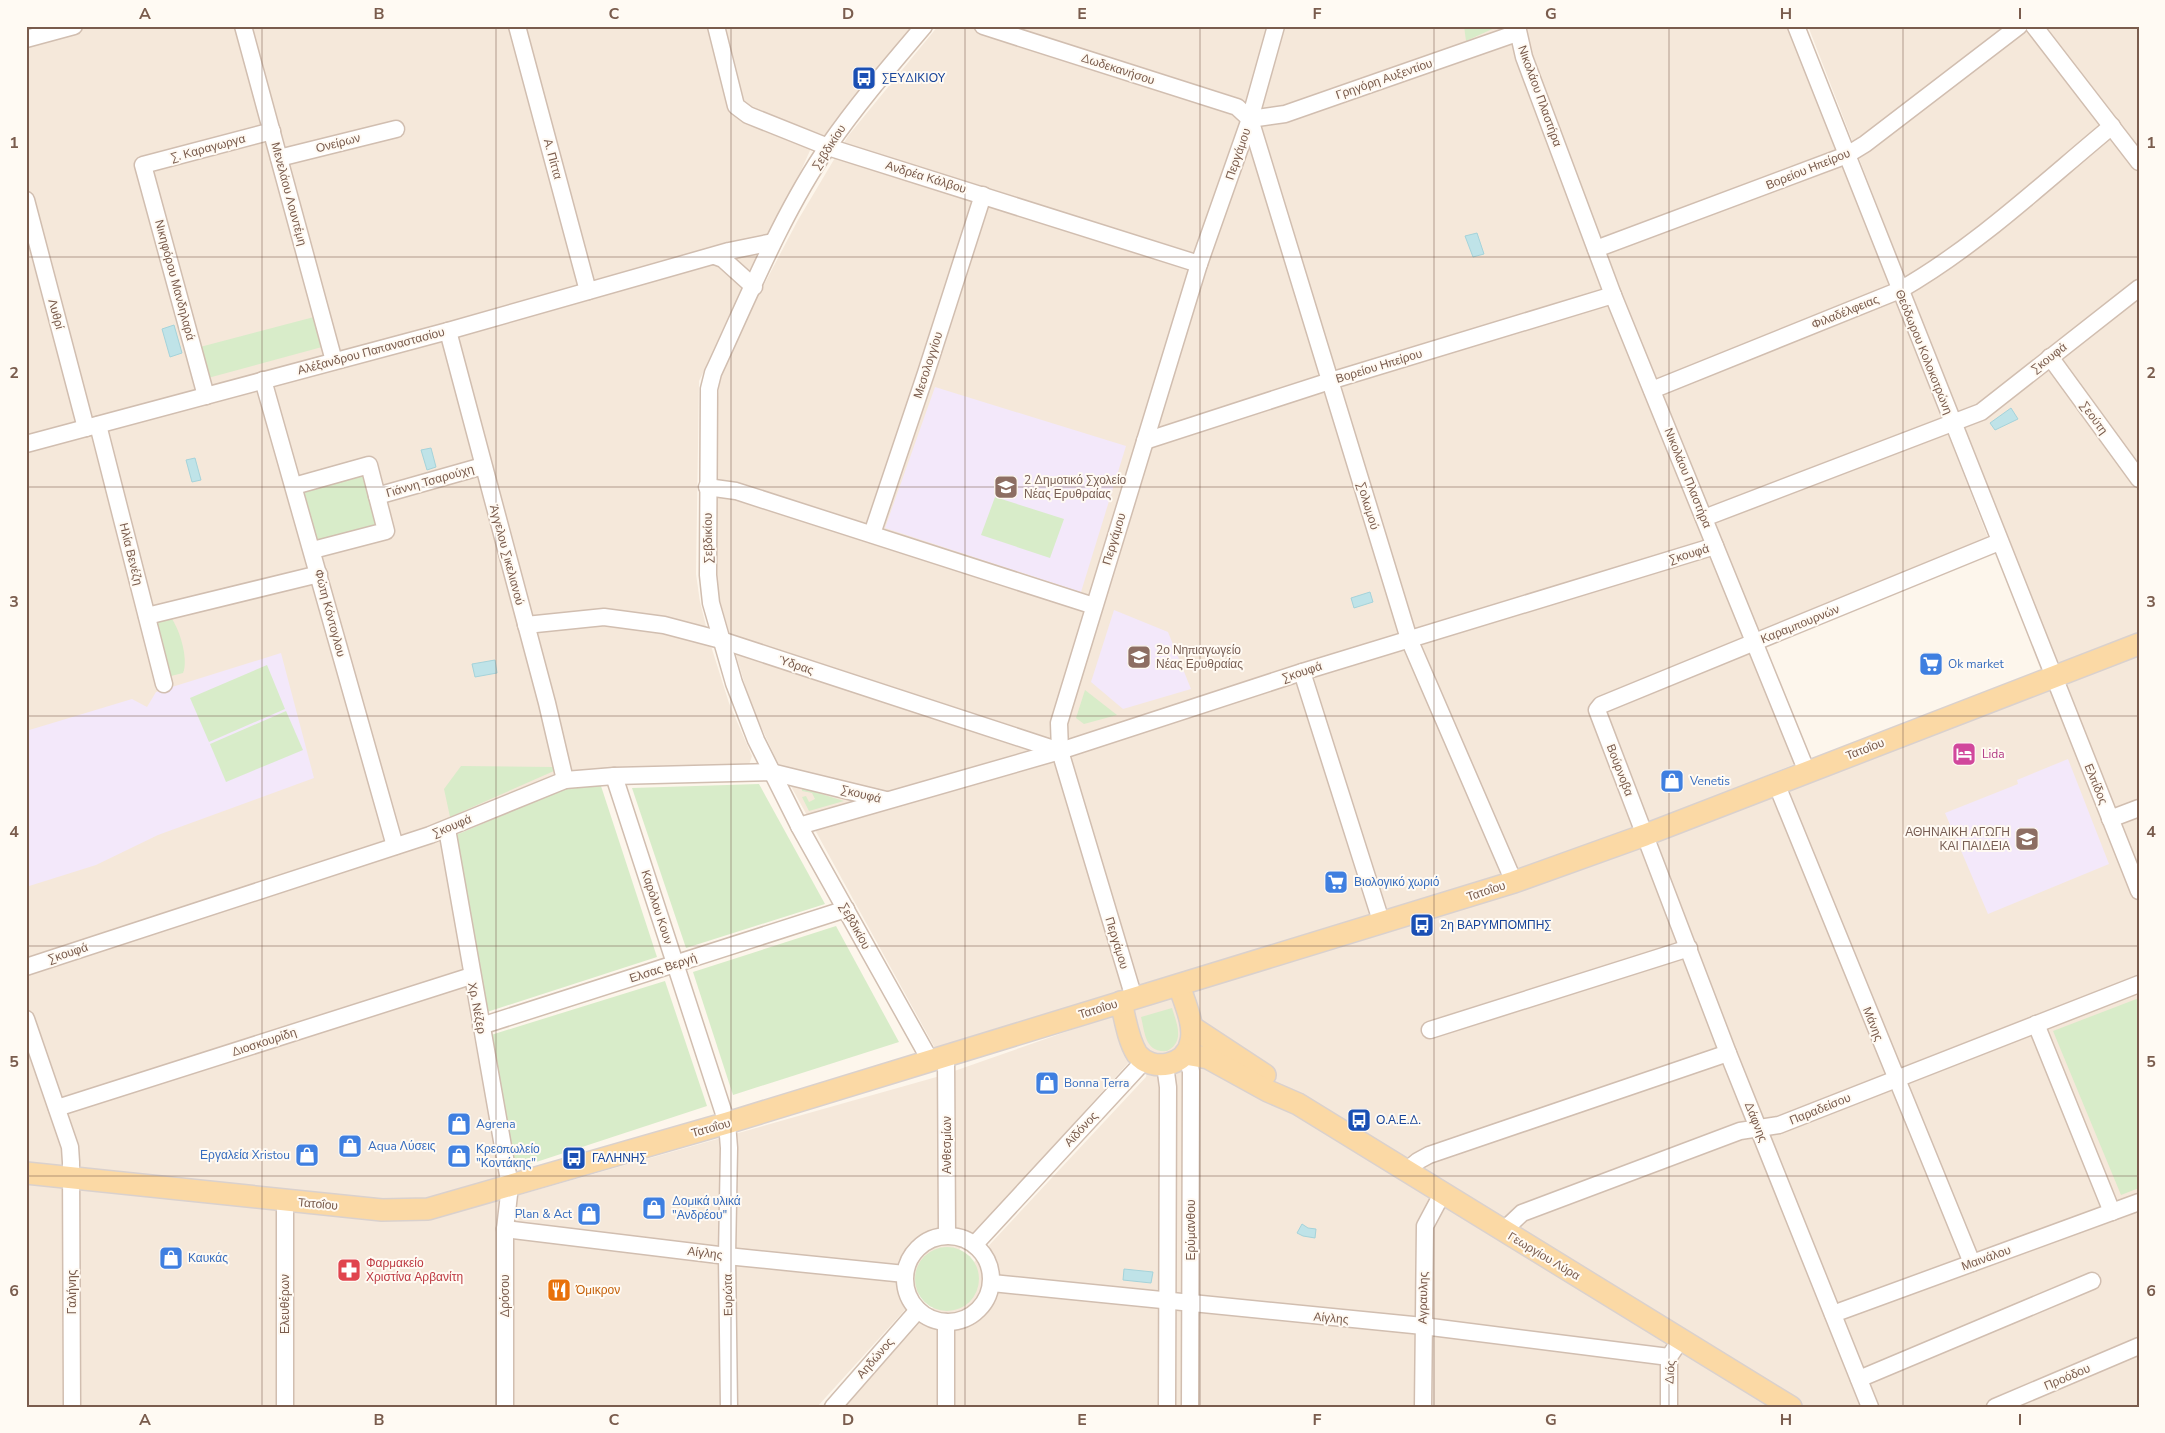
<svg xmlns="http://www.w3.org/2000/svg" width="2165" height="1433" viewBox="0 0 2165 1433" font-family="'Nunito Sans',sans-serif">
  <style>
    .residential { fill: #f5e8da }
    .education { fill: #f3e8fa }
    .green { fill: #d8ecc9 }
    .water { fill: #bfe3e8; stroke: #a5d3da }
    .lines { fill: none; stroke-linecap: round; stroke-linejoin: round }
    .minor-casing { stroke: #d1beb0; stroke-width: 19 }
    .major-casing { stroke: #dad1cd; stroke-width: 24 }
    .minor { stroke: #fff; stroke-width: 16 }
    .major { stroke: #fbd9a5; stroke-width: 21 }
    .grid { fill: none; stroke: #7a5c4d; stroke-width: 1; stroke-opacity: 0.55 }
    .labels { text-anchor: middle; stroke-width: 4; stroke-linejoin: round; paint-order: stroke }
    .street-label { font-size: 12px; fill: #7a5c4d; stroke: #fffaf3 }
    .transit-label { font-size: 12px; fill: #164399; stroke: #fffaf3; text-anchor: start }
    .education-label { font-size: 12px; fill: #785e54; stroke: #fffaf3; text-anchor: start }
    .shop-label { font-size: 12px; fill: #366cbe; stroke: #fffaf3; text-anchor: start }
    .hotel-label { font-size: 12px; fill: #b23c85; stroke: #fffaf3; text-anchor: start }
    .health-label { font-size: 12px; fill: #be3a42; stroke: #fffaf3; text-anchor: start }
    .food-label { font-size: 12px; fill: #c56008; stroke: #fffaf3; text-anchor: start }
    .neatline { fill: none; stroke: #7a5c4d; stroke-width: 2 }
    .grid-label { font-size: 16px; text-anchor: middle; font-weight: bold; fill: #7a5c4d }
  </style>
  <rect width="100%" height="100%" fill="#fdf6ec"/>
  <g class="residential">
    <path d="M26 26H710L732 114 812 146 776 227 699 381 696 574 700 602 711 646 729 703 752 756 749 765 559 774 440 827 471 1022 502 1181 408 1204 26 1164Z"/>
    <path d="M719 26H912L825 137 745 110Z"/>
    <path d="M938 26H1790L1988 538 1745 638 1797 763 1590 847 1518 872 936 1050 776 759 751 705 718 595 716 551 717 408 720 377 758 296 798 220 848 136Z"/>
    <path d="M1808 26H2139V1407H1804L1669 1325 1775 1407H844L993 1241 1146 1077 1150 1055 1130 1061 817 1407H26V1181L416 1220 523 1194 940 1076 1134 1008 1589 867 2062 684Z"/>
  </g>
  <g class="education">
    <path d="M935 387 1126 446 1081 592 885 528Z"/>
    <path d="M1114 610 1168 632 1191 689 1123 709 1091 682Z"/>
    <path d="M281 653 314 778 158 835 96 865 26 887V731L132 699 147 707 156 692Z"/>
    <path d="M2068 759 2109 864 1988 914 1945 813 2018 784 2017 780Z"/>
  </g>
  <g class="green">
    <path d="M1464 26H1499L1466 41Z"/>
    <path d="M314 317 322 347 208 378 200 347Z"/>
    <path d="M365 471 381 527 319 544 303 490Z"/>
    <path d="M995 497 1064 519 1050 558 981 535Z"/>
    <path d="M168 614C179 625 189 659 183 673L171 676 154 621Z"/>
    <path d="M267 665 285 709 209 742 190 698Z"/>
    <path d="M1085 690 1117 715 1084 724 1076 718Z"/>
    <path d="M286 711 303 750 226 782 210 744Z"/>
    <path d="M461 766 553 767 554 771 450 817 444 789Z"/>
    <path d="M759 784 825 904 686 948 632 788Z"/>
    <path d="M601 786 657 957 487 1012 456 835 566 788Z"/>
    <path d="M802 788 844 801 809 811 802 797 806 796 809 802 815 799 812 793 802 791Z"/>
    <path d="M836 926 899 1042 733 1095 693 972Z"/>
    <path d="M665 981 707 1106 515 1169 491 1035Z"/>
    <path d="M2139 998V1188L2121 1195 2053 1031Z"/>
    <path d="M1172 1008C1177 1024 1185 1042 1167 1051 1145 1053 1145 1033 1141 1017Z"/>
    <circle cx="947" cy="1279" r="32"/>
  </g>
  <g class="water">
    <path d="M1477 233 1484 254 1473 257 1465 236Z"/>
    <path d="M174 325 182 353 170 357 162 329Z"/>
    <path d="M2011 408 2018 419 1995 430 1990 423Z"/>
    <path d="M431 448 436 467 427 470 421 450Z"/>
    <path d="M195 458 201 480 192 482 186 460Z"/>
    <path d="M1370 592 1373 602 1354 608 1351 598Z"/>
    <path d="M495 660 497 673 475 677 472 664Z"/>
    <path d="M1302 1224 1308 1228 1316 1229 1315 1238 1303 1236 1297 1233Z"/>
    <path d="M1124 1269 1153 1272 1151 1283 1123 1280Z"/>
  </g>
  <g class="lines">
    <g class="minor-casing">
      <g id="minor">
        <path d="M243 26 334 361"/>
        <path d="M517 26 588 291"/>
        <path d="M716 26 736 106 748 115 828 147 1199 264"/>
        <path d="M924 26C891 65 858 103 829 145 782 213 748 298 713 373L709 389 708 575 711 603 734 683 756 740 799 826 930 1060"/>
        <path d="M983 26 1237 107 1250 119 1409 639 1514 882"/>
        <path d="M1517 26 1524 57 1613 295 1807 772"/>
        <path d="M1796 26 2139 891"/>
        <path d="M2034 26 2139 162"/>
        <path d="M26 39 74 26"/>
        <path d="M1250 119 1285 114 1517 33"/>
        <path d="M279 158 396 129"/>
        <path d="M26 200 86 428"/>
        <path d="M1596 249 1847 155 1865 144 2019 26"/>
        <path d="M715 256 723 259 754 287"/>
        <path d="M448 331 547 703 565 780"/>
        <path d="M2050 357 2139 479"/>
        <path d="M263 380 395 846"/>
        <path d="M1652 390 1900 290C1977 246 2043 183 2112 126"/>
        <path d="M206 396 143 165 272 131"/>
        <path d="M98 425 164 684"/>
        <path d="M1145 441 1330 381 1613 295"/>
        <path d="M26 444 448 331 729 251 773 242"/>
        <path d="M294 486 369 465 386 531 313 550"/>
        <path d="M707 487 736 491 1094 606"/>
        <path d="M377 496 483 466"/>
        <path d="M1704 518 1981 412 2139 288"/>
        <path d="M872 534 926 373 983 195"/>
        <path d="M147 616 319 574"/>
        <path d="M526 625 604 617 664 625 721 640 1060 751"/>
        <path d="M1302 672 1382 924"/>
        <path d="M614 776 727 1123 729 1148 727 1256 729 1407"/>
        <path d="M1776 783 1972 1263"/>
        <path d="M2110 819 2139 808"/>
        <path d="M799 826 1060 751 1302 672 1715 546"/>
        <path d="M447 829 510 1186 505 1229V1407"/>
        <path d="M26 967 430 835 565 780 614 776 771 772 886 800"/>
        <path d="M1134 998 1060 751 1059 723 1199 264 1250 119 1276 26"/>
        <path d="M26 1019 70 1147 71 1162 72 1407"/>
        <path d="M2036 1024 2112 1212"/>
        <path d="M481 1026 846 909"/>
        <path d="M1430 1030 1689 948"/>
        <path d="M1185 1054 1191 1071 1190 1407"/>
        <path d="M946 1055 947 1235"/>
        <path d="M1165 1065 1168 1087 1167 1407"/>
        <path d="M57 1108 471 976"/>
        <path d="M1406 1171 1418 1161 1429 1155 1728 1053"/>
        <path d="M505 1229 727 1256 905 1274"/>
        <path d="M1503 1231 1522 1213 1740 1131 1779 1125 2139 984"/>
        <circle cx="948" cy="1279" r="43"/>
        <path d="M975 1244 1144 1061"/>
        <path d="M992 1283 1423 1326 1669 1357"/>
        <path d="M1833 1314 2139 1202"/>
        <path d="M1859 1379 2092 1281"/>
        <path d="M285 1407V1201"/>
        <path d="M833 1407 918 1310"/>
        <path d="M946 1407V1322"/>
        <path d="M1423 1407 1425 1226 1442 1194"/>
        <path d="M1669 1407V1357L1675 1348"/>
        <path d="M1870 1407 1728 1053 1597 710 1601 705 1999 542"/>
        <path d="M1995 1407 2139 1346"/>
      </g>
    </g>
    <g class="major-casing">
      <g id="major">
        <path d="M1121 1002C1125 1018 1128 1040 1137 1054 1152 1073 1187 1066 1191 1041 1195 1024 1184 1002 1179 985"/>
        <path d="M1192 1027 1265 1075"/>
        <path d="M1185 1054 1208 1058 1268 1091 1298 1104 1791 1407"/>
        <path d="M26 1173 382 1210 428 1209 727 1123 1514 882 1645 835 2139 644"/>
      </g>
    </g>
    <use href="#minor" class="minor"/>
    <use href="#major" class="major"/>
  </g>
  <path class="grid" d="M262 26V1407M496 26V1407M731 26V1407M965 26V1407M1200 26V1407M1434 26V1407M1669 26V1407M1903 26V1407M26 257H2139M26 487H2139M26 716H2139M26 946H2139M26 1176H2139"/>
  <defs>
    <g id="bus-square" transform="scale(1.25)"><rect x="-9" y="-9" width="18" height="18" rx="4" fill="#1a4fb4" stroke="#fffaf3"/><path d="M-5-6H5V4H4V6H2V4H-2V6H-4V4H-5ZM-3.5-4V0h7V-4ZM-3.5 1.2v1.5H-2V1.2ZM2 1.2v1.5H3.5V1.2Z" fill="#fff"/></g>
    <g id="school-square" transform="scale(1.25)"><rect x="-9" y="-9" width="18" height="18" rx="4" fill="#8d6e63" stroke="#fffaf3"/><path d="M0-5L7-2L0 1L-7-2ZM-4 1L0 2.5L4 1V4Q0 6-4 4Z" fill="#fff"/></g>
    <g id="supermarket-square" transform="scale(1.25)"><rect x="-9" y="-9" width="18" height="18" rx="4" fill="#3f7fe0" stroke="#fffaf3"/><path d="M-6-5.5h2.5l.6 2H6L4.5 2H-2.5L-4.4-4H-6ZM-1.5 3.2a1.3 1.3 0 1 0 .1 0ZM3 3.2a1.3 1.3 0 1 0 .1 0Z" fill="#fff"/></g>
    <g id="hotel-square" transform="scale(1.25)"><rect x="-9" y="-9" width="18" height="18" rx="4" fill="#d1479c" stroke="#fffaf3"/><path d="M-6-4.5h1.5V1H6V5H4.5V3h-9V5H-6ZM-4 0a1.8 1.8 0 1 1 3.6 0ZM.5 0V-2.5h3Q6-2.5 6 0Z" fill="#fff"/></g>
    <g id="shop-square" transform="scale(1.25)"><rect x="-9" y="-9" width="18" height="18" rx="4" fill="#3f7fe0" stroke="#fffaf3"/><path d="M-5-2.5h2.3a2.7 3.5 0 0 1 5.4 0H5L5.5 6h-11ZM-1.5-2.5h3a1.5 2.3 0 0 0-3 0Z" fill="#fff"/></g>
    <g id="pharmacy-square" transform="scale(1.25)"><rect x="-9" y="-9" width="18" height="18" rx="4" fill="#e0444e" stroke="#fffaf3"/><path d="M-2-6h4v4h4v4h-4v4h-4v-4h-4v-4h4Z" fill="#fff"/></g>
    <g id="restaurant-square" transform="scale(1.25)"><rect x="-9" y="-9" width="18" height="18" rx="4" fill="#e8710a" stroke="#fffaf3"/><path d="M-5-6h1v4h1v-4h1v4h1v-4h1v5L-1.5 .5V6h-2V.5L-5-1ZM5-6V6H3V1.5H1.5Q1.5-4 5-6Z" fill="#fff"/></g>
  </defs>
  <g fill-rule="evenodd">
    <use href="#bus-square" x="864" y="78"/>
    <use href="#school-square" x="1006" y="487"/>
    <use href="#school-square" x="1139" y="657"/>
    <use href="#supermarket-square" x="1931" y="664"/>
    <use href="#hotel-square" x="1964" y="754"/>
    <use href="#shop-square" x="1672" y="781"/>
    <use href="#school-square" x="2027" y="839"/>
    <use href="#supermarket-square" x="1336" y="882"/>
    <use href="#bus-square" x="1422" y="925"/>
    <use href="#shop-square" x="1047" y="1083"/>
    <use href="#bus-square" x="1359" y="1120"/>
    <use href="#shop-square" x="459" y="1124"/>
    <use href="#shop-square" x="350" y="1146"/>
    <use href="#shop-square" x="307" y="1155"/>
    <use href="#shop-square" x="459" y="1156"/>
    <use href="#bus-square" x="574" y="1158"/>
    <use href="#shop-square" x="654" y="1208"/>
    <use href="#shop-square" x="589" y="1214"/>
    <use href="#shop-square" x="171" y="1258"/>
    <use href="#pharmacy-square" x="349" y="1270"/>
    <use href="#restaurant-square" x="559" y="1290"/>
  </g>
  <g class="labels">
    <g class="street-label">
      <text transform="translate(1118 69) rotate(18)" y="4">Δωδεκανήσου</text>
      <text transform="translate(1384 79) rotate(-19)" y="4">Γρηγόρη Αυξεντίου</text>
      <text transform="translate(1540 96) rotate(70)" y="4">Νικολάου Πλαστήρα</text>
      <text transform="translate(338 143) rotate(-14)" y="4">Ονείρων</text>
      <text transform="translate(829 147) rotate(-57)" y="4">Σεβδικίου</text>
      <text transform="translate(208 148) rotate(-15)" y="4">Σ. Καραγωργα</text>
      <text transform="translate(1238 154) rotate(-71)" y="4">Περγάμου</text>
      <text transform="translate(553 159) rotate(75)" y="4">Α. Πίττα</text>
      <text transform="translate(1808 169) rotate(-22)" y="4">Βορείου Ηπείρου</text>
      <text transform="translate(926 177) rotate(17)" y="4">Ανδρέα Κάλβου</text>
      <text transform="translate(289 194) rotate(75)" y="4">Μενελάου Λουντέμη</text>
      <text transform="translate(175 280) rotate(75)" y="4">Νικηφόρου Μανδηλαρά</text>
      <text transform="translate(1845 312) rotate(-22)" y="4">Φιλαδέλφειας</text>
      <text transform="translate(56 314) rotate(75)" y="4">Λυθρί</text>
      <text transform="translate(371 351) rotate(-15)" y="4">Αλέξανδρου Παπαναστασίου</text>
      <text transform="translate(1924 352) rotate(68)" y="4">Θεόδωρου Κολοκοτρώνη</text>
      <text transform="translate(2049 358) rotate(-38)" y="4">Σκουφά</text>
      <text transform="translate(928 365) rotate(-72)" y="4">Μεσολογγίου</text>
      <text transform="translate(1379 366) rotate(-17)" y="4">Βορείου Ηπείρου</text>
      <text transform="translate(2094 418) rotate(54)" y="4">Σεούτη</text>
      <text transform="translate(1688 478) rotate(68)" y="4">Νικολάου Πλαστήρα</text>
      <text transform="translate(430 481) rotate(-16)" y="4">Γιάννη Τσαρούχη</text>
      <text transform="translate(1368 506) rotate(73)" y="4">Σολωμού</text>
      <text transform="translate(708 538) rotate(-91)" y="4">Σεβδικίου</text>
      <text transform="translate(1114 539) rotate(-73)" y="4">Περγάμου</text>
      <text transform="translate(131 554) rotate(76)" y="4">Ηλία Βενέζη</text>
      <text transform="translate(1689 554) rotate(-17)" y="4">Σκουφά</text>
      <text transform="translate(507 555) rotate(75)" y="4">Άγγελου Σικελιανού</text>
      <text transform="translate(330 613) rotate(75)" y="4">Φώτη Κόντογλου</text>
      <text transform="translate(1800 624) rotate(-22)" y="4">Καραμπουρνών</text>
      <text transform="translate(796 665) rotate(18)" y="4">Ύδρας</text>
      <text transform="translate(1302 672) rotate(-18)" y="4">Σκουφά</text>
      <text transform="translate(1865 749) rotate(-21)" y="4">Τατοΐου</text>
      <text transform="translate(1620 770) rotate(69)" y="4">Βούρνοβα</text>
      <text transform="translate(2096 784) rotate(68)" y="4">Ελπίδος</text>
      <text transform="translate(861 794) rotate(14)" y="4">Σκουφά</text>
      <text transform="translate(452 826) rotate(-22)" y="4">Σκουφά</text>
      <text transform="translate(1486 891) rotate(-18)" y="4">Τατοΐου</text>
      <text transform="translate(657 907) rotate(72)" y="4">Καρόλου Κουν</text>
      <text transform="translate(855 926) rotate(61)" y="4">Σεβδικίου</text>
      <text transform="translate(1117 943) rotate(73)" y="4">Περγάμου</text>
      <text transform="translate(68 953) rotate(-18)" y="4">Σκουφά</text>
      <text transform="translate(663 968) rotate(-18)" y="4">Ελσας Βεργή</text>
      <text transform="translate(477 1008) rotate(79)" y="4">Χρ. Νέζερ</text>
      <text transform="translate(1098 1009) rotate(-17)" y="4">Τατοΐου</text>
      <text transform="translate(1873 1024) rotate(68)" y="4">Μάνης</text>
      <text transform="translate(264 1042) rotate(-18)" y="4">Διοσκουρίδη</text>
      <text transform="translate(1820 1109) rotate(-22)" y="4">Παραδείσου</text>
      <text transform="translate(1756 1122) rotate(68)" y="4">Δάφνης</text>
      <text transform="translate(711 1128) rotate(-16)" y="4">Τατοΐου</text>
      <text transform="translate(1081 1129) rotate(-47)" y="4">Αϊδόνος</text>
      <text transform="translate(947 1145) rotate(-90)" y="4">Ανθεσμίων</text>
      <text transform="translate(318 1204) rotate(5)" y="4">Τατοΐου</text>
      <text transform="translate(1191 1230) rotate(-90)" y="4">Ερύμανθου</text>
      <text transform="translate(705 1253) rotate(7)" y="4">Αίγλης</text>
      <text transform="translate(1544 1256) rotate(31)" y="4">Γεωργίου Λύρα</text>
      <text transform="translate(1986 1258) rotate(-20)" y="4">Μαινάλου</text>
      <text transform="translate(72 1292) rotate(-90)" y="4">Γαλήνης</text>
      <text transform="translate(728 1295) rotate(-91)" y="4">Ευρώτα</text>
      <text transform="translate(505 1296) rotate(-90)" y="4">Δρόσου</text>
      <text transform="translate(1423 1298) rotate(-89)" y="4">Αγραυλης</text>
      <text transform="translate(285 1304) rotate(-90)" y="4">Ελευθέρων</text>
      <text transform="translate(1331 1318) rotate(5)" y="4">Αίγλης</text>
      <text transform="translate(875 1358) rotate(-49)" y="4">Αηδώνος</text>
      <text transform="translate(1670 1372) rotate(-86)" y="4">Διός</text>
      <text transform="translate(2067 1377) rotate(-23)" y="4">Προόδου</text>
    </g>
    <g class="transit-label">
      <text x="882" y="82">ΣΕΥΔΙΚΙΟΥ</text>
      <text x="1440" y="929">2η ΒΑΡΥΜΠΟΜΠΗΣ</text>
      <text x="1376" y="1124">Ο.Α.Ε.Δ.</text>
      <text x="592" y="1162">ΓΑΛΗΝΗΣ</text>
    </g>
    <g class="education-label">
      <text x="1024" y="484">2 Δημοτικό Σχολείο<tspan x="1024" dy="14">Νέας Ερυθραίας</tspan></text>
      <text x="1156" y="654">2ο Νηπιαγωγείο<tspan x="1156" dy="14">Νέας Ερυθραίας</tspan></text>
      <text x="2010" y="836" text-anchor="end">ΑΘΗΝΑΙΚΗ ΑΓΩΓΗ<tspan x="2010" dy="14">ΚΑΙ ΠΑΙΔΕΙΑ</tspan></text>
    </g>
    <g class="shop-label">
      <text x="1948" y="668">Ok market</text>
      <text x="1690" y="785">Venetis</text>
      <text x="1354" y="886">Βιολογικό χωριό</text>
      <text x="1064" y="1087">Bonna Terra</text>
      <text x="476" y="1128">Agrena</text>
      <text x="368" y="1150">Aqua Λύσεις</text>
      <text x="476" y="1153">Κρεοπωλείο<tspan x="476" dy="14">"Κοντάκης"</tspan></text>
      <text x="290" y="1159" text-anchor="end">Εργαλεία Xristou</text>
      <text x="672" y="1205">Δομικά υλικά<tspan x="672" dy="14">"Ανδρέου"</tspan></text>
      <text x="572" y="1218" text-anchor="end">Plan &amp; Act</text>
      <text x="188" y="1262">Καυκάς</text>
    </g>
    <g class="hotel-label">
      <text x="1982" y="758">Lida</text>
    </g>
    <g class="health-label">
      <text x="366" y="1267">Φαρμακείο<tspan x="366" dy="14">Χριστίνα Αρβανίτη</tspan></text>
    </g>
    <g class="food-label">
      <text x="576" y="1294">Όμικρον</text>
    </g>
  </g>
  <rect width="2165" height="1433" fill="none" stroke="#fffaf3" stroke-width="55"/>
  <rect x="28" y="28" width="2110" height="1378" class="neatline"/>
  <g class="grid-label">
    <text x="145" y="19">A</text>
    <text x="379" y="19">B</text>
    <text x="614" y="19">C</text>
    <text x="848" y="19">D</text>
    <text x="1082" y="19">E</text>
    <text x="1317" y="19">F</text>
    <text x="1551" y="19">G</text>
    <text x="1786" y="19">H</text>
    <text x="2020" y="19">I</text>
    <text x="14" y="148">1</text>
    <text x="2151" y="148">1</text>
    <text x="14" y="378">2</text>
    <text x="2151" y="378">2</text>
    <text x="14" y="607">3</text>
    <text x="2151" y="607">3</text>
    <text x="14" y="837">4</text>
    <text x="2151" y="837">4</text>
    <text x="14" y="1067">5</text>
    <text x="2151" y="1067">5</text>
    <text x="14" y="1296">6</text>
    <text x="2151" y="1296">6</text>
    <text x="145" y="1425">A</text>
    <text x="379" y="1425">B</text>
    <text x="614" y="1425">C</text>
    <text x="848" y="1425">D</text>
    <text x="1082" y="1425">E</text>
    <text x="1317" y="1425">F</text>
    <text x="1551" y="1425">G</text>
    <text x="1786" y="1425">H</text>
    <text x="2020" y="1425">I</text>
  </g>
</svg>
